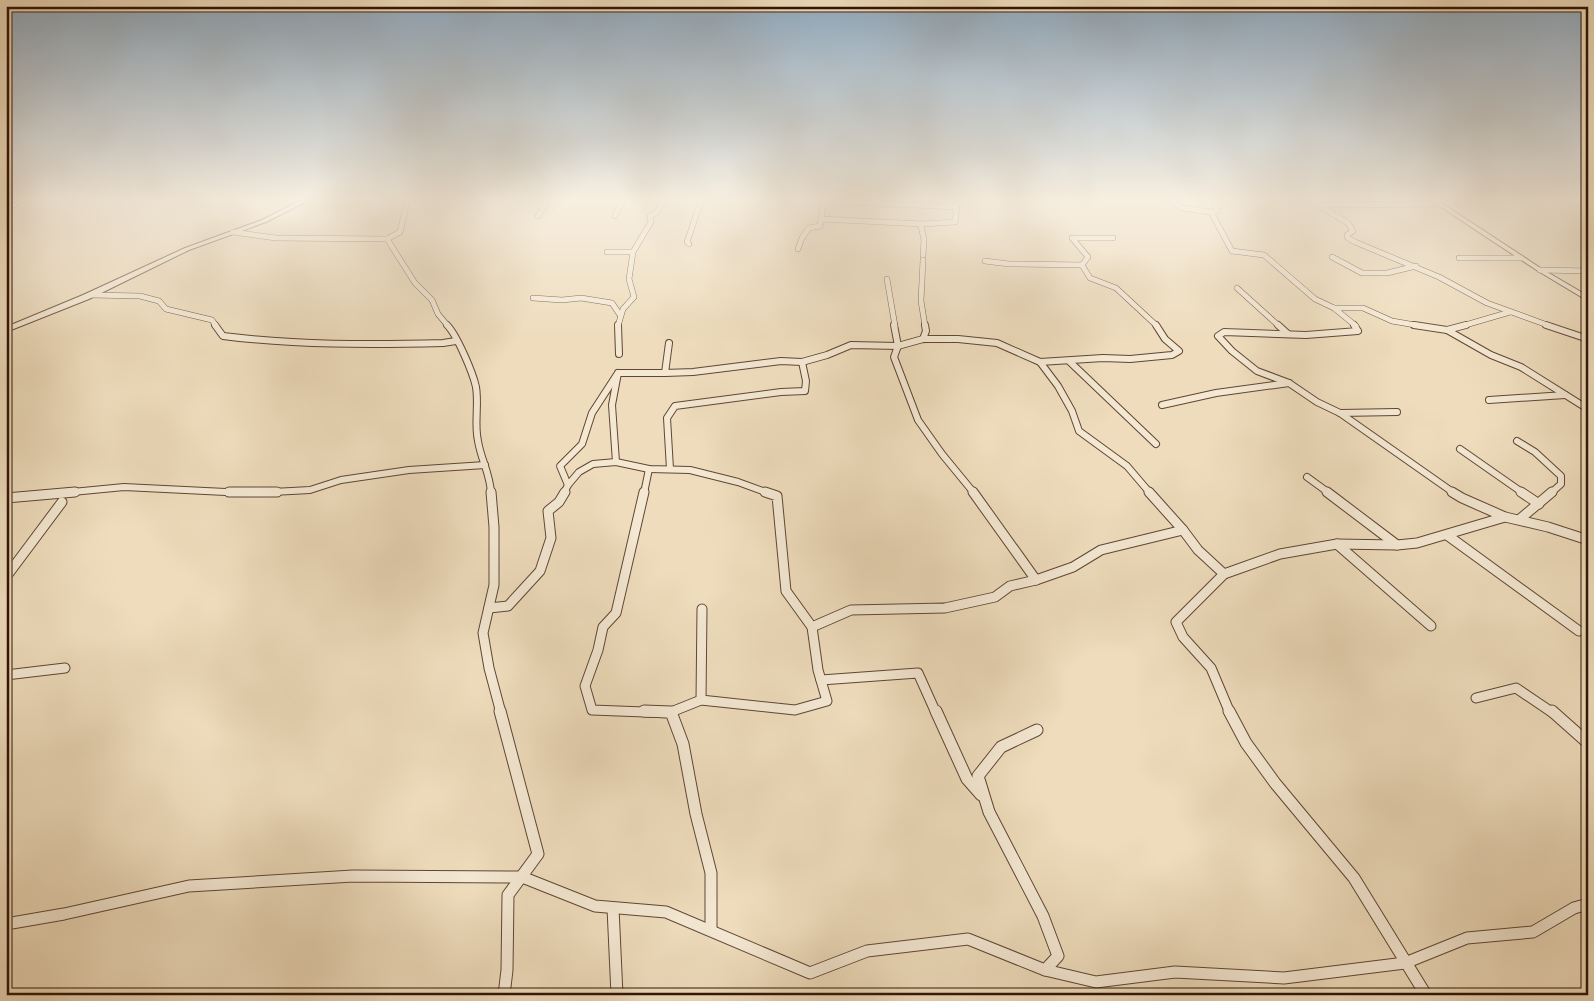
<svg xmlns="http://www.w3.org/2000/svg" width="1594" height="1001" viewBox="0 0 1594 1001" font-family="'Libre Bodoni',serif">
  <style>
    .lines { fill: none; stroke-linecap: round; stroke-linejoin: round }
    .minor-far3-casing { stroke: #604634; stroke-width: 6 }
    .minor-far2-casing { stroke: #604634; stroke-width: 8 }
    .minor-far1-casing { stroke: #604634; stroke-width: 11 }
    .minor-casing { stroke: #604634; stroke-width: 13 }
    .tertiary-casing { stroke: #604634; stroke-width: 2 }
    .minor-far3 { stroke: #f4e8d3; stroke-width: 5 }
    .minor-far2 { stroke: #f4e8d3; stroke-width: 6 }
    .minor-far1 { stroke: #f4e8d3; stroke-width: 9 }
    .minor { stroke: #f4e8d3; stroke-width: 11 }
    .tertiary { fill: #f4e8d3; fill-rule: evenodd }
  </style>
  <rect width="100%" height="100%" fill="#eedcbc"/>
  <filter id="stains"><feTurbulence type="fractalNoise" baseFrequency=".004" numOctaves="4"/><feColorMatrix values="0 0 0 0 .2 0 0 0 0 .09 0 0 0 0 .02 0 0 0 .5 -.17"/></filter>
  <radialGradient id="worn" r=".72"><stop offset=".6" stop-color="#630" stop-opacity="0"/><stop offset="1" stop-color="#630" stop-opacity=".3"/></radialGradient>
  <g class="lines">
    <g class="minor-far3-casing">
      <g id="minor-far3">
        <path d="M408 198 400 232 387 239 415 283 432 300 438 314 448 326"/>
        <path d="M1167 198 1182 208 1211 212 1232 251 1264 255 1315 299 1334 308 1356 326"/>
        <path d="M1306 198 1348 223 1353 231 1347 235 1348 238 1355 242 1439 277 1487 303 1550 326"/>
        <path d="M1560 198 1588 208"/>
        <path d="M824 201 956 207"/>
        <path d="M1319 205 1440 204"/>
        <path d="M1211 212 1217 211 1214 198"/>
        <path d="M538 216 549 198"/>
        <path d="M615 216 624 198"/>
        <path d="M821 219 923 224"/>
        <path d="M233 232 276 238 387 239"/>
        <path d="M1113 238H1072L1088 257 1082 265 1090 278 1116 288 1157 326"/>
        <path d="M689 244 687 242 702 198"/>
        <path d="M798 249 802 238 809 228 820 226 824 198"/>
        <path d="M607 252H633L651 222 650 216 657 212 666 198"/>
        <path d="M923 255 924 240 921 226 923 224 955 222 958 198"/>
        <path d="M1332 257 1362 273H1387L1416 266"/>
        <path d="M1459 258H1521"/>
        <path d="M923 260 921 301 925 326"/>
        <path d="M985 261 1009 264 1082 265"/>
        <path d="M1540 270 1588 271"/>
        <path d="M887 279 895 326"/>
        <path d="M1237 288 1279 326"/>
        <path d="M91 295 140 296 159 301 166 309 212 320 216 326"/>
        <path d="M533 298 562 300 581 298 612 303 620 315"/>
        <path d="M1334 308H1363L1392 321 1421 326"/>
        <path d="M618 326 623 309 634 297 629 279 633 252"/>
        <path d="M1462 326 1510 312"/>
      </g>
    </g>
    <g class="minor-far2-casing">
      <g id="minor-far2">
        <path d="M215 325 223 336C296 345 369 345 443 343L456 341"/>
        <path d="M447 325C457 335 473 373 476 387 479 405 474 424 478 441 481 460 490 473 491 493"/>
        <path d="M618 325 619 354"/>
        <path d="M894 325 898 346 894 357 918 420 942 454 974 493"/>
        <path d="M1278 325 1288 334"/>
        <path d="M1354 325 1358 331 1306 335 1224 332 1218 336 1232 351 1257 371 1289 383 1317 402 1340 413 1454 493"/>
        <path d="M1414 325 1447 330 1491 355 1521 367 1588 409"/>
        <path d="M1546 325 1588 339"/>
        <path d="M1447 330 1466 325"/>
        <path d="M923 339 926 331 925 325"/>
        <path d="M669 343 665 373 693 372 781 361 802 362 827 355 851 345 898 346 923 339H958L997 343 1040 362 1103 358 1130 359 1172 355 1179 351 1165 339 1156 325"/>
        <path d="M1069 361 1156 444"/>
        <path d="M1040 362 1058 386 1072 411 1079 431 1127 466 1150 493"/>
        <path d="M1489 400 1565 395"/>
        <path d="M1162 405 1216 393 1289 383"/>
        <path d="M1340 413 1397 412"/>
        <path d="M1517 441 1535 452 1561 476V484L1551 493"/>
        <path d="M1460 449 1523 493"/>
        <path d="M616 462 612 405 618 373H665"/>
        <path d="M670 469 667 418 675 406 781 392 805 391 806 381 802 362"/>
        <path d="M1307 477 1329 493"/>
        <path d="M568 485 579 472 593 464 616 462 649 469 690 470 738 482 768 493"/>
        <path d="M62 493 124 487 246 493"/>
        <path d="M252 493 310 490 341 480 409 470 485 465"/>
        <path d="M564 493 568 485 560 466 582 444 592 413 618 373"/>
        <path d="M644 493 649 469"/>
      </g>
    </g>
    <g class="minor-far1-casing">
      <g id="minor-far1">
        <path d="M229 492H277"/>
        <path d="M491 492 494 527V585L483 633 489 668 501 713"/>
        <path d="M644 492 616 613 603 627 598 650 585 686 592 710 671 713"/>
        <path d="M973 492 1036 580"/>
        <path d="M1149 492 1183 530"/>
        <path d="M1327 492 1397 545"/>
        <path d="M1452 492 1462 498 1505 517"/>
        <path d="M1521 492 1539 504"/>
        <path d="M6 498 75 492"/>
        <path d="M1520 519 1552 492"/>
        <path d="M1447 535 1579 631"/>
        <path d="M1337 544 1431 626"/>
        <path d="M1224 574 1176 622 1183 637 1211 668 1230 713"/>
        <path d="M6 577 62 502"/>
        <path d="M489 608 508 606 540 571 551 538 548 511 559 502 565 492"/>
        <path d="M812 627 851 610 945 608 995 597 1010 586 1036 580 1073 567 1101 550 1183 530 1198 550 1224 574 1280 554 1337 544 1397 545 1417 543 1505 517 1548 527 1588 540"/>
        <path d="M6 675 65 668"/>
        <path d="M821 680 918 673 936 713"/>
        <path d="M1476 698 1516 688 1553 713"/>
        <path d="M701 700 702 609"/>
        <path d="M671 712 701 700 795 710 827 701 818 670 812 627 786 591 777 496 765 492"/>
      </g>
    </g>
    <g class="minor-casing">
      <g id="minor">
        <path d="M500 711 538 854 508 895 507 970 504 995"/>
        <path d="M644 711 671 712 683 744 696 814 711 873V929"/>
        <path d="M936 711 967 779 981 795"/>
        <path d="M1229 711 1246 743 1275 783 1354 878 1426 995"/>
        <path d="M1552 711 1588 743"/>
        <path d="M1037 730 1001 747 978 776 989 812 1043 916 1058 956 1045 970"/>
        <path d="M613 908 617 995"/>
        <path d="M6 924 64 914 189 886 353 876 522 877 595 906 666 912 810 973 867 951 968 939 1045 970 1096 982 1175 972 1284 978 1405 963 1467 938 1533 932 1574 908 1588 904"/>
      </g>
    </g>
    <g class="tertiary-casing">
      <g id="tertiary">
        <path d="M24 198H32L6 211V207Z"/>
        <path d="M305 198H313L266 222 189 250 89 299 6 332V327L83 295 185 248 262 220Z"/>
        <path d="M1427 198H1434L1542 269 1588 296V301L1538 271Z"/>
      </g>
    </g>
    <use href="#minor-far3" class="minor-far3"/>
    <use href="#minor-far2" class="minor-far2"/>
    <use href="#minor-far1" class="minor-far1"/>
    <use href="#minor" class="minor"/>
    <use href="#tertiary" class="tertiary"/>
  </g>
  <linearGradient id="sky" x2="0" y2="1"><stop stop-color="#90a9be"/><stop offset="0.59" stop-color="#f7efe1"/><stop offset="1" stop-color="#f7efe1" stop-opacity="0"/></linearGradient>
  <rect width="1594" height="338" fill="url(#sky)"/>
  <rect width="1594" height="1001" fill="none" stroke="#eedcbc" stroke-width="25"/>
  <rect x="8" y="8" width="1579" height="986" fill="none" stroke="#301406" stroke-width="2.5"/>
  <rect x="12" y="12" width="1569" height="976" fill="none" stroke="#301406"/>
  <rect width="100%" height="100%" filter="url(#stains)"/>
  <rect width="100%" height="100%" fill="url(#worn)"/>
</svg>
